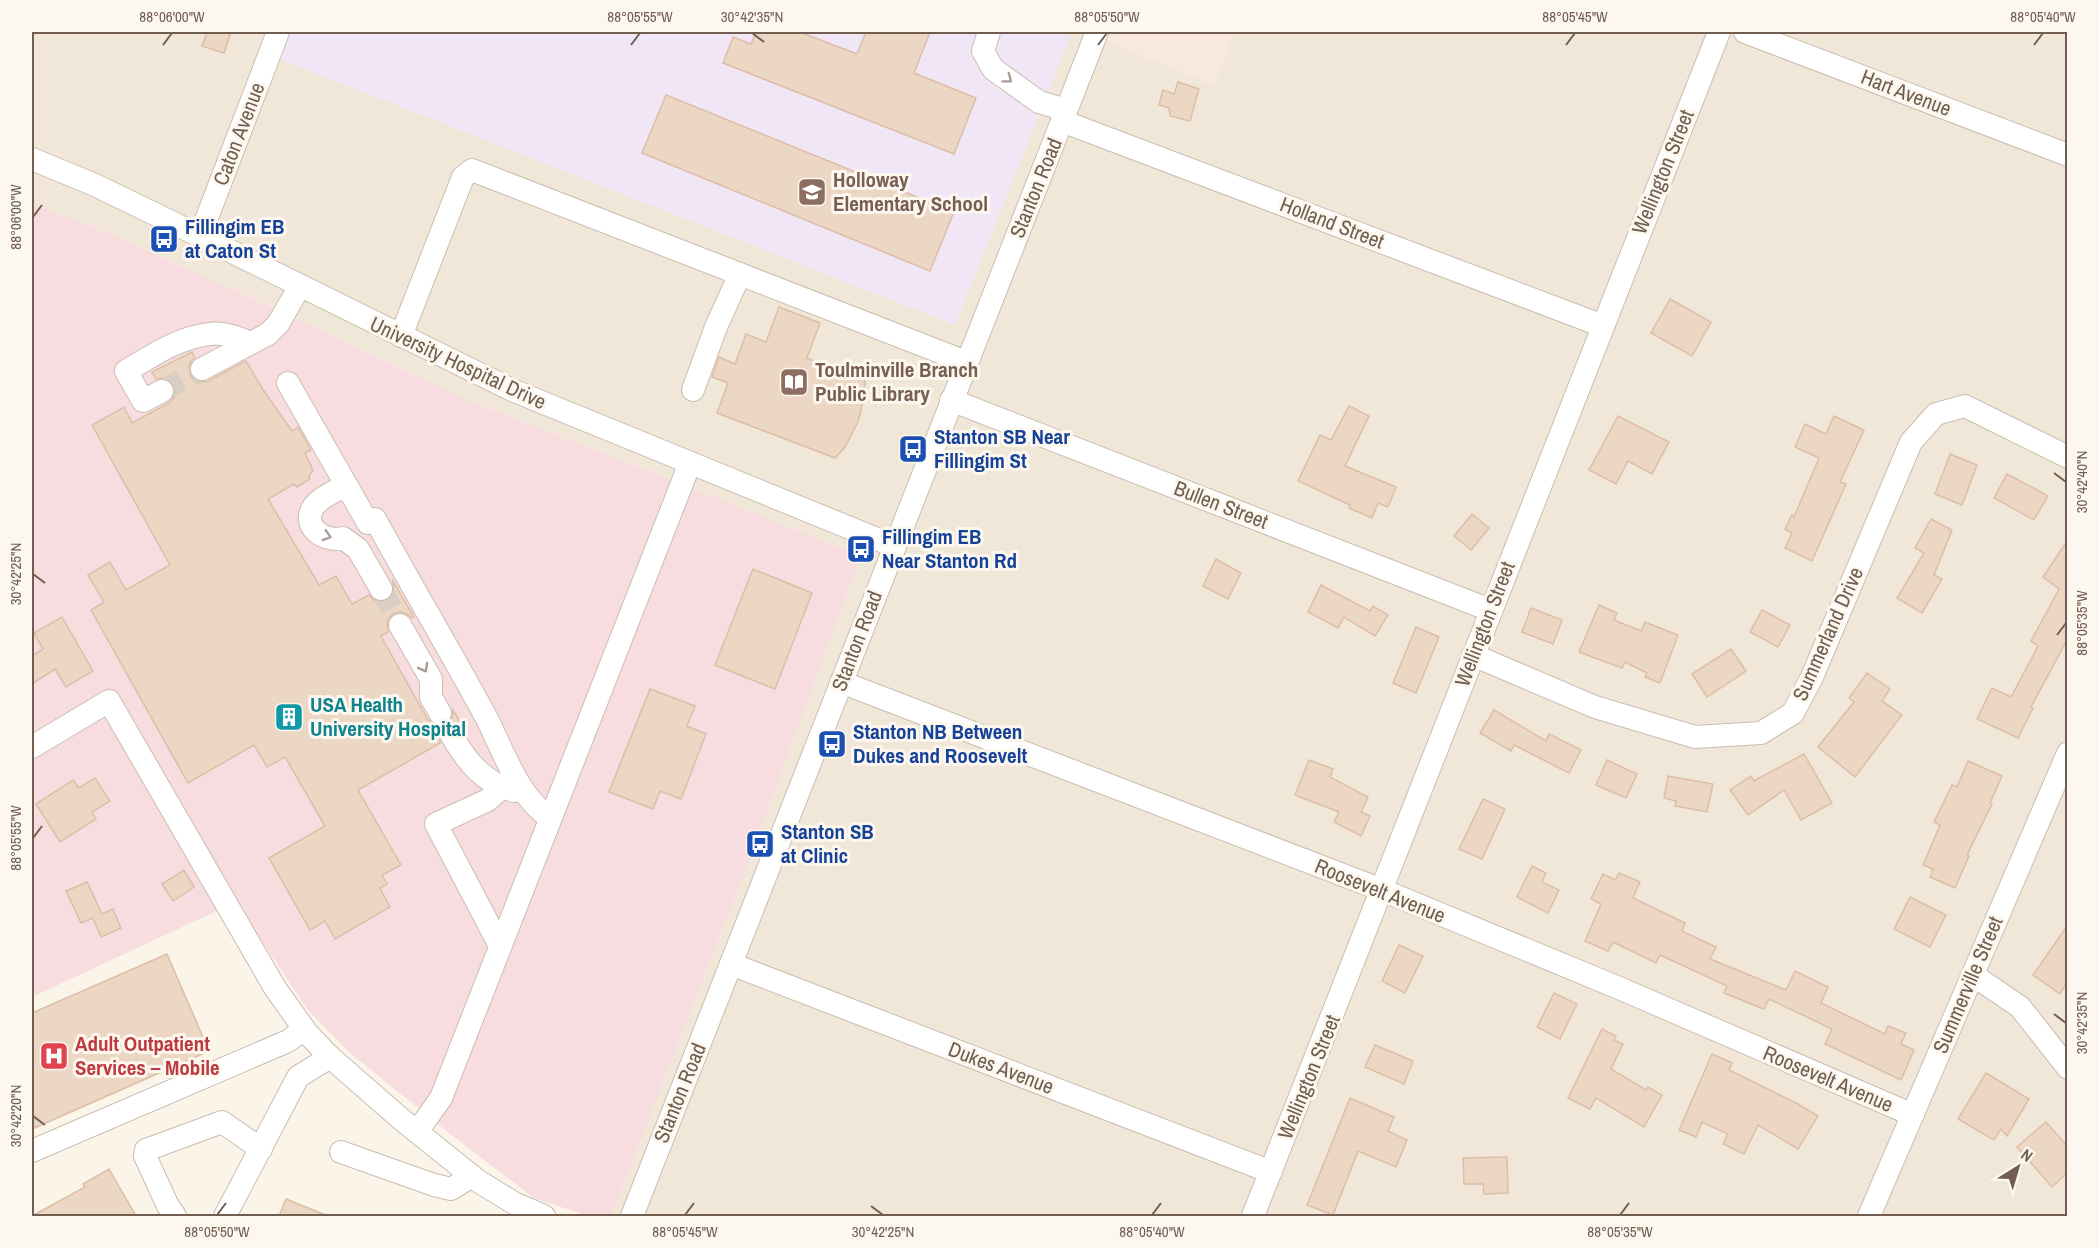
<svg xmlns="http://www.w3.org/2000/svg" width="2099" height="1248" viewBox="0 0 2099 1248" font-family="'Archivo Narrow',sans-serif">
  <style>
    .residential { fill: #f1e7d8 }
    .commercial { fill: #f9e8de }
    .education { fill: #f1e6f6 }
    .medical { fill: #f7dddf }
    .building { fill: #ecd6c4; stroke: #ddbea6; stroke-width: 1.5 }
    .lines { fill: none; stroke-linecap: round; stroke-linejoin: round }
    .minor-tunnel { stroke: #d8cec3; stroke-width: 22; stroke-dasharray: 22 11; stroke-linecap: butt }
    .minor-casing { stroke: #cbbdb0; stroke-width: 24 }
    .minor { stroke: #fff; stroke-width: 22 }
    .oneway { stroke: #aa9e96 }
    .ticks { fill: none; stroke: #715e50; stroke-width: 2 }
    .labels { text-anchor: middle; stroke-width: 6; stroke-linejoin: round; paint-order: stroke }
    .street-label { font-size: 21px; fill: #715e50; stroke: #fdf8ef }
    .education-label { font-size: 21px; font-weight: bold; fill: #785e54; stroke: #fdf8ef; text-anchor: start }
    .transit-label { font-size: 21px; font-weight: bold; fill: #164399; stroke: #fdf8ef; text-anchor: start }
    .culture-label { font-size: 21px; font-weight: bold; fill: #0d838f; stroke: #fdf8ef; text-anchor: start }
    .health-label { font-size: 21px; font-weight: bold; fill: #be3a42; stroke: #fdf8ef; text-anchor: start }
    .neatline { fill: none; stroke: #715e50; stroke-width: 2 }
    .ticks-label { font-size: 15px; text-anchor: middle; fill: #715e50 }
  </style>
  <rect width="100%" height="100%" fill="#faf4e9"/>
  <path class="residential" d="M32 32H1082L1214 85 1235 32H2067V1216H611L652 472 468 400 246 295 94 227 32 204Z"/>
  <path class="commercial" d="M1082 32H1235L1215 86Z"/>
  <path class="education" d="M288 32H1072L955 325 277 58Z"/>
  <path class="medical" d="M32 204 94 227 246 295 468 400 652 472 855 554 858 563 750 858 611 1216H588L534 1198 449 1133 349 1052 307 1009 236 902 32 997Z"/>
  <g class="building">
    <path d="M207 32H231L224 53 202 46Z"/>
    <path d="M756 32H800L857 54 866 32H930L914 73 976 98 954 154 723 63 733 37 751 44Z"/>
    <path d="M1178 82 1199 89 1190 121 1170 116 1169 108 1159 105 1163 90 1174 94Z"/>
    <path d="M666 95 954 212 930 271 642 153Z"/>
    <path d="M1670 299 1711 322 1692 356 1651 333Z"/>
    <path d="M779 307 820 323 807 358 865 380 864 398 858 422 845 447 835 458 717 413 728 383 712 377 719 357 735 364 746 334 766 342Z"/>
    <path d="M192 352 195 358 190 362 189 368 190 375 194 380 201 382 208 381 246 361 262 388 292 431 298 427 311 450 305 453 313 470 309 476 310 479 297 487 294 484 268 499 319 585 336 576 352 604 369 595 375 601 382 602 387 601 393 595V581L414 617 412 618 407 614 401 612 393 614 388 619 387 624 388 632 381 636 428 720 434 725 444 726 439 736 440 743 358 790 401 865 382 875 387 884 380 888 390 907 335 939 325 921 310 930 269 858 325 826 285 757 267 767 254 745 188 783 91 610 104 602 88 575 110 562 126 590 170 565 92 425 124 407 132 423 169 403 174 398 175 392 174 384 170 380 163 378 156 379 152 372Z"/>
    <path d="M1349 406 1369 416 1345 466 1396 487 1388 507 1378 503 1372 518 1349 508 1350 505 1298 481 1320 435 1331 440Z"/>
    <path d="M1618 416 1669 442 1652 474 1628 461 1616 484 1589 470Z"/>
    <path d="M1834 416 1864 430 1840 482 1846 484 1812 561 1785 548 1792 533 1785 529 1792 515 1794 517 1819 458 1795 447 1805 424 1826 434Z"/>
    <path d="M1950 454 1977 465 1962 505 1935 494Z"/>
    <path d="M2007 474 2048 496 2034 520 1994 498Z"/>
    <path d="M1472 514 1489 528 1471 550 1454 536Z"/>
    <path d="M1931 519 1952 530 1934 575 1942 579 1922 613 1897 598 1924 553 1915 548Z"/>
    <path d="M2067 541V640L2031 707 2033 708 2018 738 1977 719 1992 688 2011 697 2038 646 2031 641 2059 589 2043 577Z"/>
    <path d="M1216 559 1241 573 1228 599 1203 586Z"/>
    <path d="M753 569 812 593 775 689 715 665Z"/>
    <path d="M1321 585 1370 611 1373 606 1388 615 1375 636 1344 617 1338 628 1308 612Z"/>
    <path d="M1599 605 1617 613 1614 620 1641 631 1645 622 1678 635 1660 683 1645 677 1647 673 1625 662 1622 668 1579 652Z"/>
    <path d="M1531 608 1562 620 1553 644 1522 632Z"/>
    <path d="M1762 610 1790 625 1778 647 1750 632Z"/>
    <path d="M62 617 93 671 66 687 55 669 32 684V656L43 649 34 633Z"/>
    <path d="M1416 627 1439 637 1416 693 1393 683Z"/>
    <path d="M1731 649 1746 671 1707 697 1692 674Z"/>
    <path d="M1867 673 1890 689 1882 701 1902 715 1855 777 1818 747 1854 702 1849 698Z"/>
    <path d="M650 689 695 706 687 726 706 734 681 799 660 791 653 809 609 792Z"/>
    <path d="M453 710 464 729 458 724 448 723 452 719Z"/>
    <path d="M1494 710 1546 741 1549 734 1581 750 1569 773 1514 745 1511 751 1480 733Z"/>
    <path d="M1804 754 1832 803 1801 820 1784 790 1748 815 1730 790 1751 776 1754 781Z"/>
    <path d="M1309 760 1333 769 1330 777 1368 797 1361 812 1370 816 1361 836 1334 822 1339 812 1295 795Z"/>
    <path d="M1607 760 1637 774 1626 798 1596 785Z"/>
    <path d="M1968 761 2002 776 1990 803 1992 804 1967 855 1969 856 1955 888 1930 877 1933 869 1923 865 1940 825 1934 822 1952 785 1957 787Z"/>
    <path d="M1668 776 1713 784 1707 812 1675 806 1676 801 1664 798Z"/>
    <path d="M95 778 110 801 92 812 96 819 60 842 36 804 73 780 79 788Z"/>
    <path d="M1483 799 1505 809 1482 859 1459 849Z"/>
    <path d="M1532 866 1546 873 1542 882 1559 890 1548 913 1517 897Z"/>
    <path d="M184 870 194 887 173 901 162 884Z"/>
    <path d="M1619 873 1640 882 1633 898 1685 923 1682 931 1716 947 1710 959 1786 990 1795 971 1828 987 1821 1003 1885 1034 1888 1026 1906 1033 1901 1044 1914 1050 1901 1080 1825 1044 1832 1029 1769 999 1764 1009 1724 993 1727 986 1660 955 1656 963 1613 942 1608 951 1585 941 1601 904 1591 899 1603 874 1615 880Z"/>
    <path d="M87 882 102 914 113 909 121 928 101 937 93 918 81 923 66 891Z"/>
    <path d="M1910 897 1946 915 1930 947 1894 929Z"/>
    <path d="M2067 926V982L2060 994 2033 975Z"/>
    <path d="M1399 945 1423 956 1405 993 1382 981Z"/>
    <path d="M167 954 209 1051 32 1129V1013Z"/>
    <path d="M1554 993 1577 1004 1560 1039 1537 1027Z"/>
    <path d="M1602 1029 1616 1036 1614 1040 1623 1044 1611 1069 1646 1090 1648 1087 1662 1095 1644 1127 1596 1098 1590 1109 1568 1098Z"/>
    <path d="M1375 1045 1413 1061 1404 1084 1365 1067Z"/>
    <path d="M1712 1054 1732 1063 1729 1070 1798 1104 1818 1116 1798 1149 1758 1125 1744 1154 1723 1144 1728 1134 1702 1122 1696 1137 1679 1130Z"/>
    <path d="M1986 1073 2029 1099 2007 1136 2001 1129 1994 1140 1958 1119Z"/>
    <path d="M1350 1098 1394 1117 1388 1131 1407 1140 1396 1167 1358 1151 1333 1215 1307 1205Z"/>
    <path d="M2046 1122 2067 1146V1173L2052 1187 2017 1147Z"/>
    <path d="M1507 1157 1508 1193 1484 1194 1483 1184H1464L1463 1158Z"/>
    <path d="M109 1169 136 1216H32L85 1187 83 1184Z"/>
    <path d="M286 1199 328 1216H279Z"/>
  </g>
  <g class="lines">
    <g class="minor-tunnel">
      <path d="M162 391 202 369"/>
      <path d="M381 589 400 625"/>
    </g>
    <g class="minor-casing">
      <g id="minor">
        <path d="M989 32 983 51 993 69 1039 102 1066 110"/>
        <path d="M1745 32 2068 155"/>
        <path d="M1062 121 1603 326"/>
        <path d="M32 159 95 185 200 236 512 390 894 546"/>
        <path d="M200 236 278 32"/>
        <path d="M401 336 463 177 472 170 966 362"/>
        <path d="M202 369 268 334 278 324 300 286"/>
        <path d="M288 383 368 523 375 519C411 585 449 649 485 715 503 749 517 796 550 818"/>
        <path d="M693 390 716 327 740 274"/>
        <path d="M162 391 143 401 126 371C152 356 179 337 210 334 224 332 238 338 251 343"/>
        <path d="M951 400 1490 610"/>
        <path d="M346 485C336 491 321 497 314 506 300 526 324 543 343 538L358 549 381 589"/>
        <path d="M400 625 431 679V697L440 713"/>
        <path d="M1473 655 1595 707 1695 737 1761 733 1793 713 1812 677 1911 442 1936 414 1965 406 2068 457"/>
        <path d="M841 682 1382 890 1619 988 1913 1115"/>
        <path d="M452 736C467 762 484 783 514 791"/>
        <path d="M32 747 109 701 275 988 307 1033 330 1057 401 1119 478 1181 514 1203 544 1216"/>
        <path d="M500 946 436 824 488 800 502 787"/>
        <path d="M731 964 1271 1172"/>
        <path d="M1973 975 2020 1007 2068 1068"/>
        <path d="M417 1132 441 1098 690 463"/>
        <path d="M32 1151 288 1041 304 1029"/>
        <path d="M341 1152 434 1185 451 1189 472 1176"/>
        <path d="M175 1216 168 1206 145 1156 146 1150 222 1122 261 1149"/>
        <path d="M225 1216 298 1077 330 1057"/>
        <path d="M632 1216 1097 32"/>
        <path d="M1253 1216 1719 32"/>
        <path d="M1869 1216 2068 753"/>
      </g>
    </g>
    <use href="#minor" class="minor"/>
  </g>
  <defs><path id="oneway-chevron" d="M-2-3.5L2.5 0L-2 3.5" fill="none" stroke-width="1.6" stroke-linecap="round" stroke-linejoin="round" transform="scale(1.5)"/></defs>
  <g class="oneway">
    <use href="#oneway-chevron" transform="translate(1008 79) rotate(37)"/>
    <use href="#oneway-chevron" transform="translate(327 536) rotate(17)"/>
    <use href="#oneway-chevron" transform="translate(424 668) rotate(61)"/>
  </g>
  <path class="ticks" d="M752 33 764 42M163 45 172 33M631 45 640 33M1098 45 1107 33M1566 45 1575 33M2034 45 2043 33M33 217 42 205M2054 473 2066 482M33 574 45 583M2057 635 2066 623M33 838 42 826M2054 1014 2066 1023M33 1116 45 1125M871 1206 883 1215M217 1215 226 1203M685 1215 694 1203M1152 1215 1161 1203M1620 1215 1629 1203"/>
  <defs>
    <g id="school-square" transform="scale(1.5)"><rect x="-9" y="-9" width="18" height="18" rx="4" fill="#8d6e63" stroke="#fdf8ef"/><path d="M0-5L7-2L0 1L-7-2ZM-4 1L0 2.5L4 1V4Q0 6-4 4Z" fill="#fff"/></g>
    <g id="bus-square" transform="scale(1.5)"><rect x="-9" y="-9" width="18" height="18" rx="4" fill="#1a4fb4" stroke="#fdf8ef"/><path d="M-5-6H5V4H4V6H2V4H-2V6H-4V4H-5ZM-3.5-4V0h7V-4ZM-3.5 1.2v1.5H-2V1.2ZM2 1.2v1.5H3.5V1.2Z" fill="#fff"/></g>
    <g id="library-square" transform="scale(1.5)"><rect x="-9" y="-9" width="18" height="18" rx="4" fill="#8d6e63" stroke="#fdf8ef"/><path d="M-6-4Q-3-5.5-.7-3.5V5Q-3 3-6 4ZM6-4Q3-5.5 .7-3.5V5Q3 3 6 4Z" fill="#fff"/></g>
    <g id="building-square" transform="scale(1.5)"><rect x="-9" y="-9" width="18" height="18" rx="4" fill="#0f9aa8" stroke="#fdf8ef"/><path d="M-4-6H4V6H1V3H-1V6H-4ZM-2.5-4.3h1.7v1.8h-1.7ZM.8-4.3h1.7v1.8H.8ZM-2.5-1h1.7V.8h-1.7ZM.8-1h1.7V.8H.8Z" fill="#fff"/></g>
    <g id="hospital-square" transform="scale(1.5)"><rect x="-9" y="-9" width="18" height="18" rx="4" fill="#e0444e" stroke="#fdf8ef"/><path d="M-5-5h3v3.5h4V-5h3V5h-3V1.5h-4V5h-3Z" fill="#fff"/></g>
  </defs>
  <g fill-rule="evenodd">
    <use href="#school-square" x="812" y="192"/>
    <use href="#bus-square" x="164" y="239"/>
    <use href="#library-square" x="794" y="382"/>
    <use href="#bus-square" x="913" y="449"/>
    <use href="#bus-square" x="861" y="549"/>
    <use href="#building-square" x="289" y="717"/>
    <use href="#bus-square" x="832" y="744"/>
    <use href="#bus-square" x="760" y="844"/>
    <use href="#hospital-square" x="54" y="1056"/>
  </g>
  <g class="labels">
    <g class="street-label">
      <text transform="translate(1906 93) rotate(21)" y="7">Hart Avenue</text>
      <text transform="translate(239 134) rotate(-69)" y="7">Caton Avenue</text>
      <text transform="translate(1663 172) rotate(-68)" y="7">Wellington Street</text>
      <text transform="translate(1036 188) rotate(-68)" y="7">Stanton Road</text>
      <text transform="translate(1332 223) rotate(21)" y="7">Holland Street</text>
      <text transform="translate(458 363) rotate(25)" y="7">University Hospital Drive</text>
      <text transform="translate(1221 505) rotate(21)" y="7">Bullen Street</text>
      <text transform="translate(1485 624) rotate(-69)" y="7">Wellington Street</text>
      <text transform="translate(1828 634) rotate(-66)" y="7">Summerland Drive</text>
      <text transform="translate(857 641) rotate(-69)" y="7">Stanton Road</text>
      <text transform="translate(1380 891) rotate(22)" y="7">Roosevelt Avenue</text>
      <text transform="translate(1968 985) rotate(-67)" y="7">Summerville Street</text>
      <text transform="translate(1001 1068) rotate(21)" y="7">Dukes Avenue</text>
      <text transform="translate(1309 1077) rotate(-68)" y="7">Wellington Street</text>
      <text transform="translate(1828 1079) rotate(23)" y="7">Roosevelt Avenue</text>
      <text transform="translate(680 1093) rotate(-68)" y="7">Stanton Road</text>
    </g>
    <g class="education-label">
      <text x="833" y="187">Holloway<tspan x="833" dy="24">Elementary School</tspan></text>
      <text x="815" y="377">Toulminville Branch<tspan x="815" dy="24">Public Library</tspan></text>
    </g>
    <g class="transit-label">
      <text x="185" y="234">Fillingim EB<tspan x="185" dy="24">at Caton St</tspan></text>
      <text x="934" y="444">Stanton SB Near<tspan x="934" dy="24">Fillingim St</tspan></text>
      <text x="882" y="544">Fillingim EB<tspan x="882" dy="24">Near Stanton Rd</tspan></text>
      <text x="853" y="739">Stanton NB Between<tspan x="853" dy="24">Dukes and Roosevelt</tspan></text>
      <text x="781" y="839">Stanton SB<tspan x="781" dy="24">at Clinic</tspan></text>
    </g>
    <g class="culture-label">
      <text x="310" y="712">USA Health<tspan x="310" dy="24">University Hospital</tspan></text>
    </g>
    <g class="health-label">
      <text x="75" y="1051">Adult Outpatient<tspan x="75" dy="24">Services – Mobile</tspan></text>
    </g>
  </g>
  <rect width="2099" height="1248" fill="none" stroke="#fdf8ef" stroke-width="66"/>
  <g transform="translate(2018 1167) rotate(37)" stroke="#fdf8ef" stroke-width="4.5" paint-order="stroke">
  <path d="M0-4.5L10 22L0 15L-10 22Z" fill="#715e50"/>
  <text y="-9" font-size="16" font-weight="bold" text-anchor="middle" fill="#715e50">N</text>
  </g>
  <rect x="33" y="33" width="2033" height="1182" class="neatline"/>
  <g class="ticks-label">
    <text x="172" y="22">88°06'00"W</text>
    <text x="640" y="22">88°05'55"W</text>
    <text x="752" y="22">30°42'35"N</text>
    <text x="1107" y="22">88°05'50"W</text>
    <text x="1575" y="22">88°05'45"W</text>
    <text x="2043" y="22">88°05'40"W</text>
    <text transform="translate(16 217) rotate(-90)" y="5">88°06'00"W</text>
    <text transform="translate(2082 482) rotate(-90)" y="5">30°42'40"N</text>
    <text transform="translate(16 574) rotate(-90)" y="5">30°42'25"N</text>
    <text transform="translate(2082 623) rotate(-90)" y="5">88°05'35"W</text>
    <text transform="translate(16 838) rotate(-90)" y="5">88°05'55"W</text>
    <text transform="translate(2082 1023) rotate(-90)" y="5">30°42'35"N</text>
    <text transform="translate(16 1116) rotate(-90)" y="5">30°42'20"N</text>
    <text x="217" y="1237">88°05'50"W</text>
    <text x="685" y="1237">88°05'45"W</text>
    <text x="883" y="1237">30°42'25"N</text>
    <text x="1152" y="1237">88°05'40"W</text>
    <text x="1620" y="1237">88°05'35"W</text>
  </g>
</svg>
